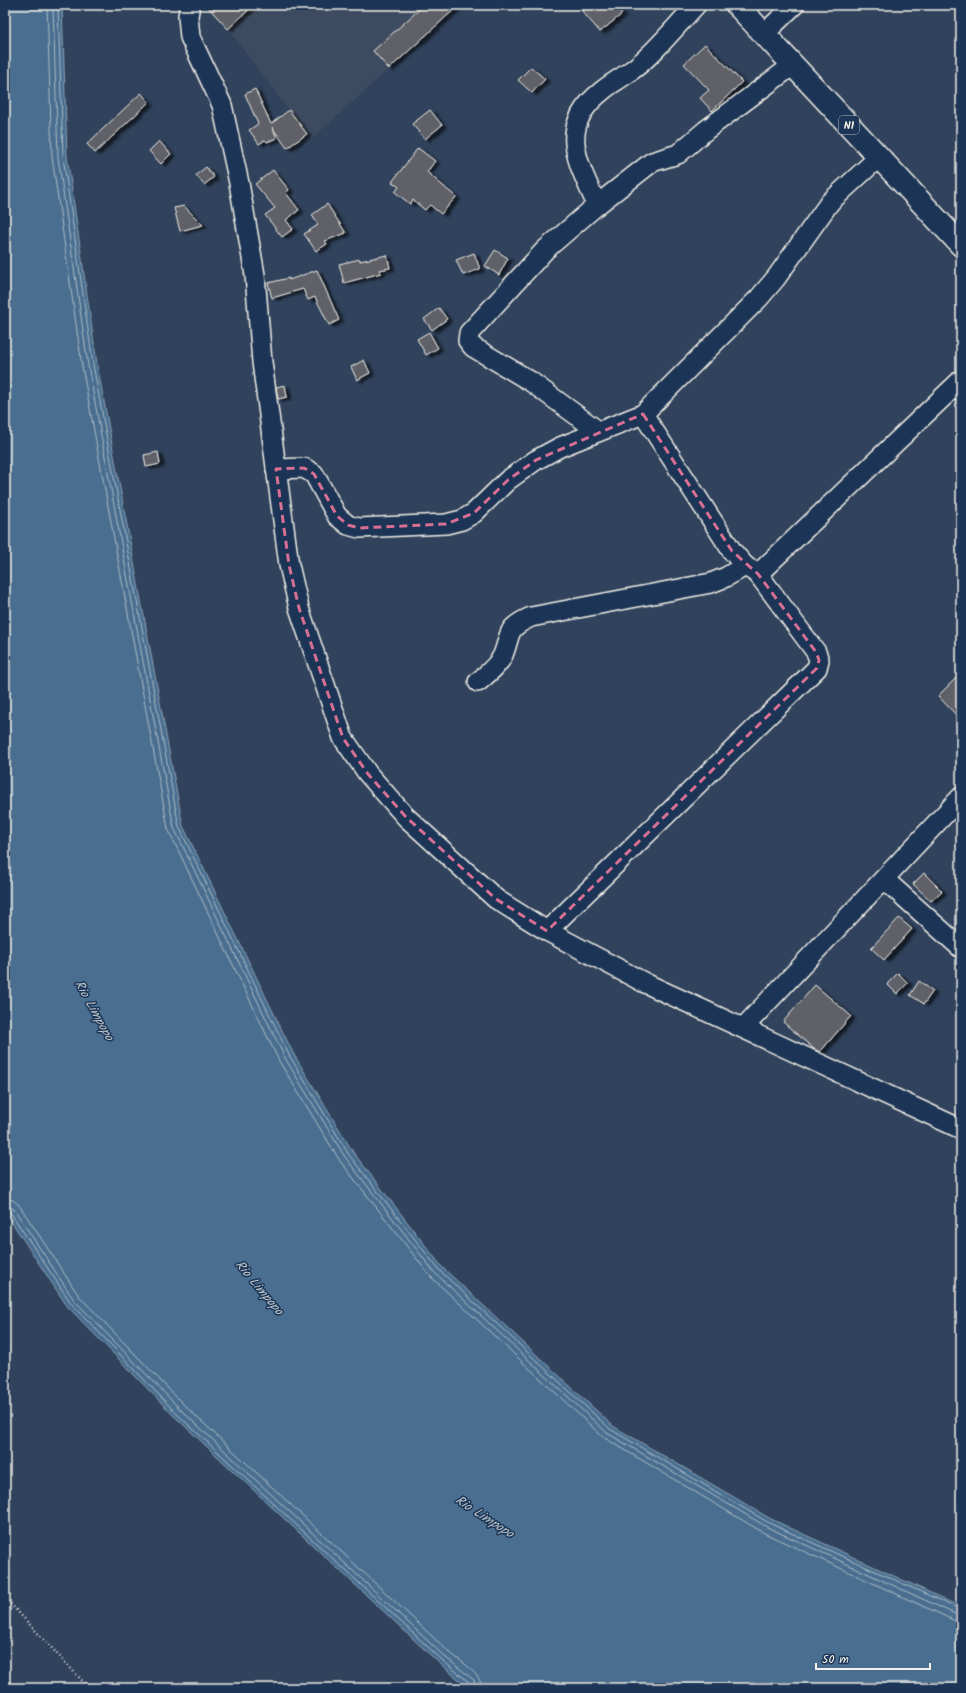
<svg xmlns="http://www.w3.org/2000/svg" width="966" height="1693" viewBox="0 0 966 1693" font-family="Kalam,sans-serif">
  <style>
    .built { fill: #3e4b60 }
    .water { fill: #486e90; stroke: #8da2b3 }
    .lines { fill: none; stroke-linecap: round; stroke-linejoin: round }
    .shore { stroke: #afbdc5; stroke-width: 1 }
    .building { fill: #5e6068; stroke: #f4f1e8; filter: url(#shadow) }
    .minor-casing { stroke: #f4f1e8; stroke-width: 22 }
    .highway-casing { stroke: #f4f1e8; stroke-width: 25 }
    .path { stroke: #f4f1e8; stroke-width: 2.5; stroke-dasharray: 1 3; stroke-linecap: butt }
    .minor { stroke: #1d3557; stroke-width: 19 }
    .highway { stroke: #1d3557; stroke-width: 22 }
    .marked { fill: none; stroke: #d66f93; stroke-width: 3; stroke-dasharray: 8 5; stroke-linejoin: round }
    .labels { text-anchor: middle; stroke-width: 3; stroke-linejoin: round; paint-order: stroke }
    .shield { fill: #1d3557; stroke: #b4b9bc; stroke-width: 1 }
    .shield-label { font-size: 11px; font-weight: bold; fill: #f4f1e8 }
    .water-label { font-size: 13px; font-style: italic; fill: #b8c3c9; stroke: #1d3557 }
  </style>
  <defs>
    <filter id="shadow"><feDropShadow dx="4.5" dy="2.5" stdDeviation="1" flood-color="#0009"/></filter>
  </defs>
  <rect width="100%" height="100%" fill="#30425c"/>
  <filter id="ink" filterUnits="userSpaceOnUse"><feTurbulence type="fractalNoise" baseFrequency=".025" numOctaves="2"/><feDisplacementMap in="SourceGraphic" scale="8" xChannelSelector="R" yChannelSelector="G"/><feConvolveMatrix kernelMatrix="1 2 1 2 8 2 1 2 1" color-interpolation-filters="sRGB"/></filter>
  <g filter="url(#ink)">
    <path class="built" d="M254 5H459L311 140 228 29Z"/>
    <path class="water" d="M5 5H62L67 156 97 364 183 826 293 1053 353 1152 442 1267 613 1426 771 1519 961 1607V1688H469L439 1663 174 1416 67 1306 5 1212Z"/>
    <g class="lines">
      <g class="shore">
        <path d="M47 5 52 157 82 366 168 829 279 1061 340 1161 431 1277 603 1437 764 1533 953 1620 961 1621"/>
        <path d="M53 5 58 157 88 365 174 828 285 1058 345 1157 435 1273 607 1433 767 1527 955 1614 961 1615"/>
        <path d="M58 5 63 156 93 364 179 827 289 1055 349 1155 439 1270 610 1429 769 1523 961 1610"/>
        <path d="M5 1199 13 1200 19 1205 79 1296 185 1406 449 1652C460 1661 481 1673 482 1688"/>
        <path d="M5 1205 14 1209 74 1300 181 1410 445 1657 474 1680 476 1688"/>
        <path d="M5 1210 10 1212 71 1303 177 1414 442 1660 470 1683 471 1688"/>
      </g>
    </g>
    <g class="building">
      <path d="M206 5H254L228 29Z"/>
      <path d="M424 5H459L389 69 373 51Z"/>
      <path d="M589 5H614L622 14 600 32 582 11Z"/>
      <path d="M705 44 742 82 712 111 700 98 709 90 684 64Z"/>
      <path d="M531 67 545 79 532 93 518 80Z"/>
      <path d="M255 89 271 124 289 110 307 134 287 148 272 127 277 138 267 142 265 140 259 144 249 130 258 124 245 94Z"/>
      <path d="M141 93 149 102 95 153 87 144Z"/>
      <path d="M430 110 442 125 425 139 412 124Z"/>
      <path d="M159 141 171 154 161 164 149 151Z"/>
      <path d="M418 148 435 161 427 172 456 197 441 214 430 205 425 210 413 200 410 204 395 192 399 187 392 182Z"/>
      <path d="M206 167 214 177 204 185 196 175Z"/>
      <path d="M273 170 289 190 286 193 299 210 286 220 293 229 282 237 265 215 275 208 255 184Z"/>
      <path d="M327 204 346 233 325 241 327 244 316 251 304 234 318 225 312 215Z"/>
      <path d="M184 206 203 225 180 231 174 208Z"/>
      <path d="M495 250 508 258 499 275 485 266Z"/>
      <path d="M474 253 480 269 463 275 456 260Z"/>
      <path d="M387 255 390 268 380 270 381 273 344 283 339 264 360 259V261Z"/>
      <path d="M317 270 339 320 329 325 315 297 308 300 303 289 272 298 268 283 289 278V280Z"/>
      <path d="M439 308 447 319 432 330 424 319Z"/>
      <path d="M429 332 438 348 426 355 417 339Z"/>
      <path d="M364 360 370 373 357 380 351 367Z"/>
      <path d="M285 385 287 397 278 399 276 387Z"/>
      <path d="M158 452 160 464 146 467 144 455Z"/>
      <path d="M961 673V720L938 696Z"/>
      <path d="M924 873 942 891 931 901 913 884Z"/>
      <path d="M899 918 912 929 884 960 871 948Z"/>
      <path d="M898 973 908 983 897 994 887 984Z"/>
      <path d="M919 981 933 991 924 1004 910 995Z"/>
      <path d="M815 985 851 1016 820 1052 814 1049 783 1022Z"/>
    </g>
    <g class="lines">
      <g class="minor-casing">
        <g id="minor">
          <path d="M190 5 188 16 190 37 222 105 239 183 255 275 262 362 289 565 299 608 343 738 368 774 406 817 496 899 547 931 645 983 961 1129"/>
          <path d="M764 34 794 5"/>
          <path d="M597 205C578 162 556 127 602 91 611 83 622 78 632 70 653 55 677 25 696 5"/>
          <path d="M598 431 530 381 473 347 468 341 469 333 545 250 597 205 652 162 678 154 706 130 793 65"/>
          <path d="M276 469 304 468 314 474 337 516 348 525 359 528 446 524 462 520 474 513 508 480 536 460 560 447 643 414 759 298 776 278 830 202 879 157"/>
          <path d="M758 574 961 380"/>
          <path d="M478 682C487 674 498 666 503 655 512 632 505 629 531 617L711 583 726 577 745 566"/>
          <path d="M884 879 961 948"/>
          <path d="M547 931 817 668 819 660 816 652 758 574 745 566 732 551 643 414"/>
          <path d="M743 1028 961 797"/>
        </g>
      </g>
      <g class="highway-casing">
        <path id="highway" d="M737 5 961 245"/>
      </g>
      <path class="path" d="M5 1598 89 1688"/>
      <use href="#minor" class="minor"/>
      <use href="#highway" class="highway"/>
    </g>
  </g>
  <path class="marked" d="M643 414 732 551 758 574 816 652 819 660 817 668 547 931 496 899 406 817 368 774 343 738 299 608 289 565 276 469 304 468 314 474 337 516 348 525 359 528 446 524 474 513 508 480 536 460Z"/>
  <g class="labels">
    <rect class="shield" x="839" y="116" width="20" height="18" rx="3"/>
    <g class="shield-label">
      <text x="849" y="129">N1</text>
    </g>
    <g class="water-label">
      <text transform="translate(95 1010) rotate(61)" y="5">Rio Limpopo</text>
      <text transform="translate(260 1287) rotate(50)" y="5">Rio Limpopo</text>
      <text transform="translate(485 1516) rotate(33)" y="5">Rio Limpopo</text>
    </g>
  </g>
  <rect width="966" height="1693" fill="none" stroke="#1d3557" stroke-width="20"/>
  <rect x="10" y="10" width="946" height="1673" fill="none" stroke="#f4f1e8" stroke-width="1.5" filter="url(#ink)"/>
  <path d="M816 1663v6h114v-6" fill="none" stroke="#f4f1e8" stroke-width="2"/>
  <text x="822" y="1663" font-size="12" fill="#f4f1e8" stroke="#1d3557" stroke-width="3" paint-order="stroke">50 m</text>
</svg>
